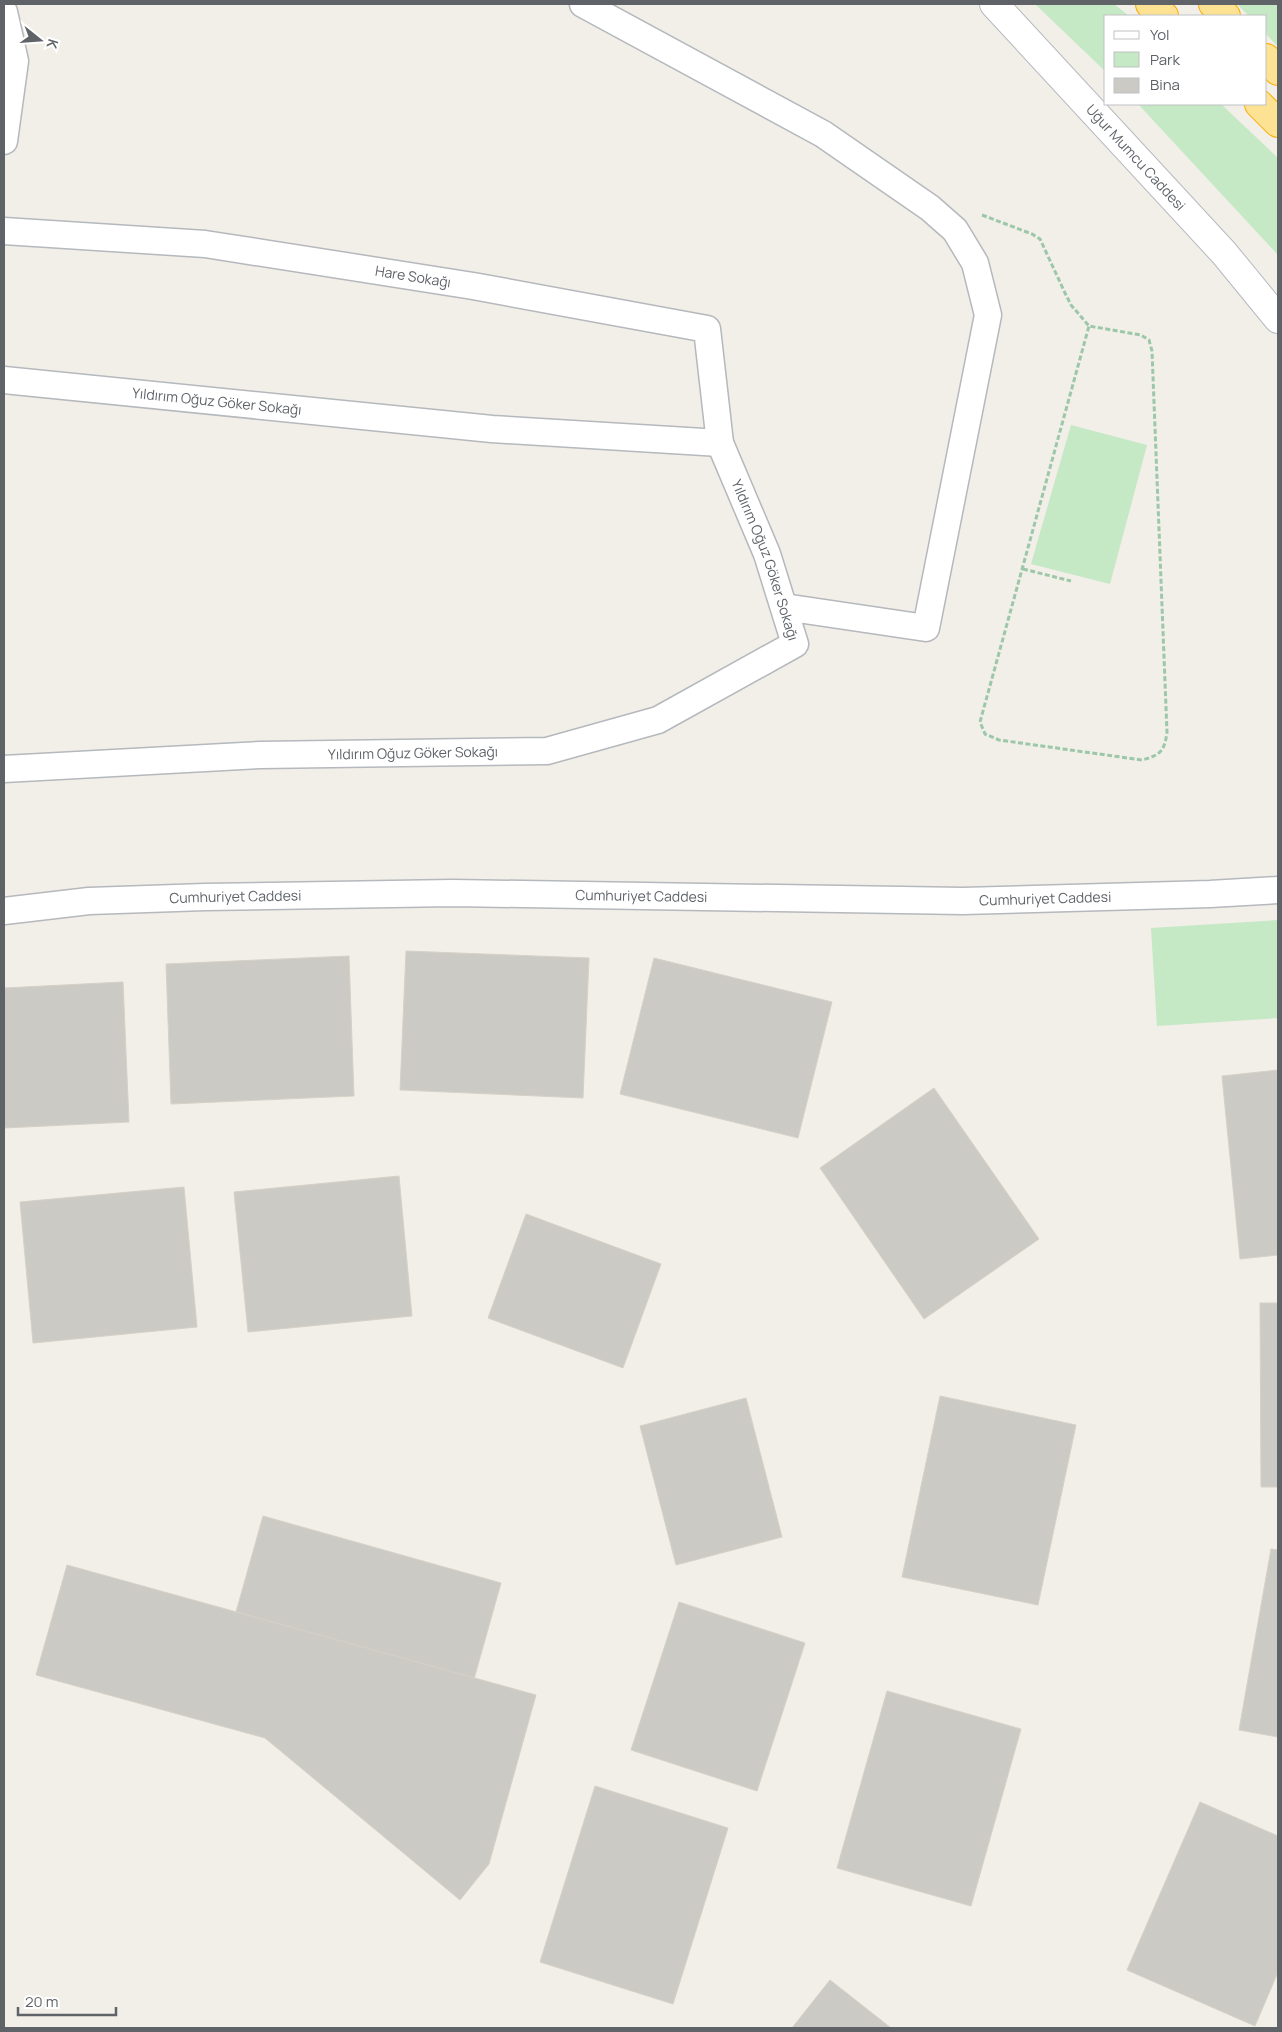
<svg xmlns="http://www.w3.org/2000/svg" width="1282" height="2032" viewBox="0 0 1282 2032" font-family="Manrope,sans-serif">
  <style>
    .green { fill: #c5e8c5 }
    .building { fill: #cccac5; stroke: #d6d1c6 }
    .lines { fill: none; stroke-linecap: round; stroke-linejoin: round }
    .minor-casing { stroke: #b5b8bc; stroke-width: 29 }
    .secondary-casing { stroke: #b6babf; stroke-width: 30 }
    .motorway-casing { stroke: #f9ab00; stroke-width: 30 }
    .path { stroke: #9cc7a9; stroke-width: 3; stroke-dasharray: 5 2.5; stroke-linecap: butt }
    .minor { stroke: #fff; stroke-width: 26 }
    .secondary { stroke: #fff; stroke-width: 28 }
    .motorway { stroke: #fde293; stroke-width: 28 }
    .labels { text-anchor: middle; stroke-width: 4; stroke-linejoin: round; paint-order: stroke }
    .street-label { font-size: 14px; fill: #5f6368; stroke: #fff }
  </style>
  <rect width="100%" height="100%" fill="#f1efe8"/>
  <g class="green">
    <path d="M1035 4H1114L1129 16H1106V72Z"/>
    <path d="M1237 4H1278V47L1266 34V16H1249Z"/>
    <path d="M1138 104H1221L1278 158V255Z"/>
    <path d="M1071 425 1147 445 1110 584 1031 564Z"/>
    <path d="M1278 920V1018L1157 1026 1151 928Z"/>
  </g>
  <g class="building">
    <path d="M406 951 589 958 583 1098 400 1090Z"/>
    <path d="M349 956 354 1096 171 1104 166 964Z"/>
    <path d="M654 958 832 1002 798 1138 620 1094Z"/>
    <path d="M123 982 129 1122 4 1128V988Z"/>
    <path d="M1278 1070V1255L1240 1259 1222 1076Z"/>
    <path d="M934 1088 1039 1239 924 1319 820 1168Z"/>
    <path d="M399 1176 412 1316 248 1332 234 1192Z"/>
    <path d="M184 1187 197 1327 33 1343 20 1202Z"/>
    <path d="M526 1214 661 1264 623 1368 488 1318Z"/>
    <path d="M1260 1303H1278V1487H1261Z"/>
    <path d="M940 1396 1076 1425 1038 1605 902 1577Z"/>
    <path d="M746 1398 782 1537 676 1565 640 1426Z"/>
    <path d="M263 1516 501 1583 474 1679 236 1612Z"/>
    <path d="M1271 1549 1278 1550V1737L1239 1730Z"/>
    <path d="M67 1565 536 1695 489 1864 460 1900 265 1738 36 1675Z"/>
    <path d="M679 1602 805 1643 757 1791 631 1750Z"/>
    <path d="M887 1691 1021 1729 971 1906 837 1868Z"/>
    <path d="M595 1786 728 1828 673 2004 540 1962Z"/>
    <path d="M1200 1802 1278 1836V1972L1255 2026 1127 1970Z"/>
    <path d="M830 1980 891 2028H792Z"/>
  </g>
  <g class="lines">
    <g class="minor-casing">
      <g id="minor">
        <path d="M583 4 823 134 930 208 955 230 975 263 988 315 926 628 784 607"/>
        <path d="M4 12 15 61 4 141"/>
        <path id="s1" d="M4 231 205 244 473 286 707 329 720 443 767 554 795 644 658 720 547 751 260 755 4 769"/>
        <path id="s2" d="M4 380 492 429 720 443"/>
        <path id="s3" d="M4 911 89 901 205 897 453 893 963 901 1210 894 1278 890"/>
      </g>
    </g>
    <g class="secondary-casing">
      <g id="secondary">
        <path id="s4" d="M994 4 1224 253 1278 319"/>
      </g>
    </g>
    <g class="motorway-casing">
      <g id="motorway">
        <path d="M1150 4 1164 16"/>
        <path d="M1213 4 1226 16"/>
        <path d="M1266 58 1278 71"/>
        <path d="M1259 104 1278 123"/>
      </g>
    </g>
    <g class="path">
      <path d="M982 215 1032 234 1040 239 1065 293 1071 305 1089 326 1141 335 1149 340 1152 351 1167 733C1164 752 1160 755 1142 760L999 740 985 734 980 722 1089 326"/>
      <path d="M1023 569 1071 581"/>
    </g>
    <use href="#minor" class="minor"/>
    <use href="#secondary" class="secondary"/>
    <use href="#motorway" class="motorway"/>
  </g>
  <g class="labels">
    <g class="street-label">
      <text dy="5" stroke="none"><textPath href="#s4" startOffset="209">Uğur Mumcu Caddesi</textPath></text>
      <text dy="5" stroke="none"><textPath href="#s1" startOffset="412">Hare Sokağı</textPath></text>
      <text dy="5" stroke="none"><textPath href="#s2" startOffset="214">Yıldırım Oğuz Göker Sokağı</textPath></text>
      <text dy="5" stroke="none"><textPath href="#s1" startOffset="951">Yıldırım Oğuz Göker Sokağı</textPath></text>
      <text transform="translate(413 753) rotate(-1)" y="5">Yıldırım Oğuz Göker Sokağı</text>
      <text dy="5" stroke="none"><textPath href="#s3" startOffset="232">Cumhuriyet Caddesi</textPath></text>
      <text dy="5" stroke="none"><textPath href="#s3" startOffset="638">Cumhuriyet Caddesi</textPath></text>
      <text dy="5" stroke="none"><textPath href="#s3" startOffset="1042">Cumhuriyet Caddesi</textPath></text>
    </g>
  </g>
  <rect width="1282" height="2032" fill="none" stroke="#5f6368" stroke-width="10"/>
  <rect x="1104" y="15" width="162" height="90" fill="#ffffff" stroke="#bfc1c3"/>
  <rect x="1114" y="31" width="25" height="8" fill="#ffffff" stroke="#bfc1c3"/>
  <text x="1150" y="40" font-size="15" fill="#5f6368">Yol</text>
  <rect x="1114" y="52" width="25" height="15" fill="#c5e8c5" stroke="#bfc1c3"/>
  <text x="1150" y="65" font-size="15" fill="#5f6368">Park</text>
  <rect x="1114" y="78" width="25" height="15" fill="#cccac5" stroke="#bfc1c3"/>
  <text x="1150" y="90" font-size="15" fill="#5f6368">Bina</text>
  <g transform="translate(40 40) rotate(107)" stroke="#ffffff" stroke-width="4" paint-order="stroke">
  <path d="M0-4L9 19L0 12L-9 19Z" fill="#5f6368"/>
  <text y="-8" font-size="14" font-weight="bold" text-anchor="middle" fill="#5f6368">K</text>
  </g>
  <path d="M18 2007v8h98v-8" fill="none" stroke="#5f6368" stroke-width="2.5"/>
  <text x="25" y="2007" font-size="15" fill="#5f6368" stroke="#ffffff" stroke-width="4" paint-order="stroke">20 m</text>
</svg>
